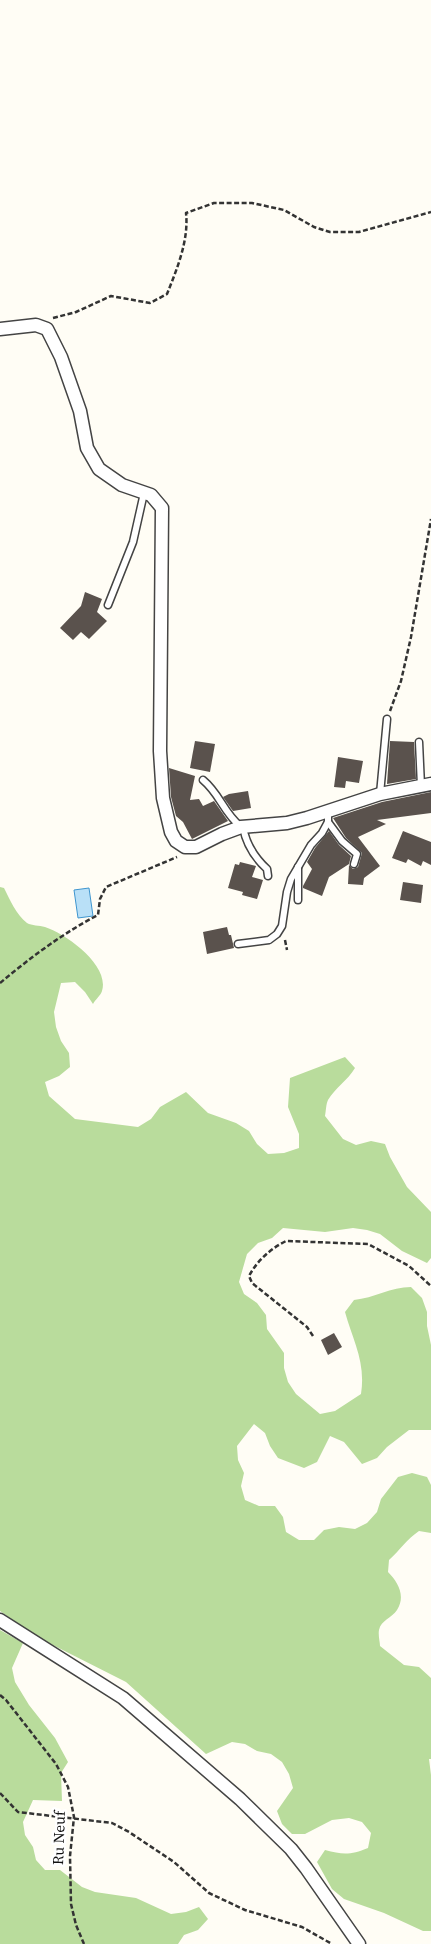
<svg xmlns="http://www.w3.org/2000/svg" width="431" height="1944" viewBox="0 0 431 1944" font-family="'Source Serif 4',serif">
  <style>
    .forest { fill: #b9dc9c }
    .water { fill: #b9e0f7; stroke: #3f96cf }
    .building { fill: #5a524d }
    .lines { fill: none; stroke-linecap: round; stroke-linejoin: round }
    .service-casing { stroke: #444; stroke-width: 9 }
    .minor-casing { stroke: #444; stroke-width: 15 }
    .path { stroke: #333; stroke-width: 2.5; stroke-dasharray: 5 2.5; stroke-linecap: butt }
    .service { stroke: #fff; stroke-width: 6 }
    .minor { stroke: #fff; stroke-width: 12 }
    .labels { text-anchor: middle; stroke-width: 5; stroke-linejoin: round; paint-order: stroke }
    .street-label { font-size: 15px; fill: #111; stroke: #fff }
  </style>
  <rect width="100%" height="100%" fill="#fffdf5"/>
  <g class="forest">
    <path d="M0 887 4 888C10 900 16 914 27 923 32 926 39 925 45 927 66 934 110 965 102 991 101 995 95 1000 93 1004L85 992 75 982 61 983 54 1012 56 1027 61 1041 69 1053 70 1067 59 1076 45 1082 49 1096 75 1119 138 1127 151 1119 160 1107 186 1092 208 1113 236 1123 249 1131 257 1144 268 1154 284 1153 299 1148V1134L288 1107 290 1078 345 1057 355 1068C348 1080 335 1088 328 1100 326 1104 326 1111 325 1116L343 1139 356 1145 371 1141 385 1144 390 1157 407 1187 431 1212V1258L427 1263 402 1251 380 1234 367 1230 353 1228 325 1232 283 1228 272 1238 258 1243 247 1254 239 1282 244 1294 257 1303 266 1315 267 1329 284 1353V1368L288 1382 296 1394 320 1414 335 1411 361 1394C366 1362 353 1341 345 1312L354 1300C374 1298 391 1287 411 1287L422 1298 427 1312V1326L431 1345V1430H409L387 1447 377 1458 362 1464 344 1442 330 1436 317 1462 304 1468 278 1458 270 1446 265 1433 254 1424 237 1446 238 1460 244 1473 241 1486 245 1500 259 1506H275L283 1517 286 1532 299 1540H314L324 1530 339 1527 355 1529 367 1523 377 1512 381 1499 398 1477 412 1473 427 1477 431 1485V1533L419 1531C407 1539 400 1550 389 1560L388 1572C398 1582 406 1596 397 1610 392 1618 381 1620 379 1630 378 1635 380 1642 380 1646L404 1665 419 1667 431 1678V1759H429L431 1775V1931H423L384 1913 344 1899 332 1889 317 1862 325 1850C343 1855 351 1855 368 1848L371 1833 362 1822 349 1818 332 1820 305 1834H292L282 1824 277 1811 293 1788 289 1774 282 1762 271 1754 257 1751 245 1744 232 1742 206 1754 126 1682 37 1637 0 1611Z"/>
    <path d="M0 1630 23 1643 12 1668 15 1682 29 1705 55 1738 68 1762 61 1773 62 1801 33 1800 23 1822 25 1835 33 1847 36 1860 45 1870H60L82 1887 95 1892 136 1898 171 1914 186 1912 199 1907 208 1919 198 1930 184 1935 178 1944H0Z"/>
  </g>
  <path class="water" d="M89 888 93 916 78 918 74 890Z"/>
  <g class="building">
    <path d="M85 592 102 599 97 612 107 621 89 639 81 632 73 640 60 628 81 606Z"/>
    <path d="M195 741 215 744 210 772 190 768Z"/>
    <path d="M390 741 414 742 416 779 387 784Z"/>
    <path d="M338 757 363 761 359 783 346 781 345 788 334 787Z"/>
    <path d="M169 768 195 776 190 800 199 799 203 806 214 801 228 821 192 839 183 822 176 816 171 797Z"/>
    <path d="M248 791 251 808 233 811 223 797 229 794Z"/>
    <path d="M431 792V813L377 820 386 824 358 837 380 866 364 878 363 885 348 884 349 865 353 869 358 867 362 853 346 838 333 818 382 802Z"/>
    <path d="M329 831 339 845 351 856 349 864 329 877 322 896 303 888V886L312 869 307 862 315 848Z"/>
    <path d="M403 831 431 842V865L423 861 421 866 408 859 406 863 392 858Z"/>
    <path d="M240 862 256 866 252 877 263 880 257 899 242 895 243 892 228 888 235 864 239 865Z"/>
    <path d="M403 882 423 885 421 903 400 900Z"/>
    <path d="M227 927 229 935H231L234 948 207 954 203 932Z"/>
    <path d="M334 1333 342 1347 328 1355 321 1340Z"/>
  </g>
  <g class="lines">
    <g class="service-casing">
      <g id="service">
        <path d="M108 605 133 542 144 493"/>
        <path d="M419 742 421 786"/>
        <path d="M203 780C220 794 223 812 241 827"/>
        <path d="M380 794 387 719"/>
        <path d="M328 822 342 841 357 854 354 864"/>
        <path d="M243 827C246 844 254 857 267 869L268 876"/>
        <path d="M298 867V900"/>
        <path d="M238 944 269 940 277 934 282 926 287 892 291 879 311 845 322 833 328 822V811"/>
      </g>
    </g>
    <g class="minor-casing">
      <g id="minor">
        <path d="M0 329 36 325 47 329 61 357 80 411 87 448 99 469 122 485 151 495 162 508 160 751 163 798 171 832 176 841 185 847H196L222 834 241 827 287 823 307 818 380 794 431 784"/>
        <path d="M0 1620 123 1698 240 1799 291 1849 306 1868 359 1944"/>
      </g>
    </g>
    <g class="path">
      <path d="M53 318 76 312 111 296 150 303 167 294C177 269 189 240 186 213L214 203H252L284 210 314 227 330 232H359L431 212"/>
      <path d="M390 711 401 681 411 637 431 519"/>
      <path d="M285 940 287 950"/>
      <path d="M0 983C30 958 63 933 98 915L100 899 106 887 177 857"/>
      <path d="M313 1336 307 1327 252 1283 249 1276C257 1261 270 1249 286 1241L368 1244 409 1266 431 1286"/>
      <path d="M0 1695 6 1700 56 1764 68 1787 74 1817 70 1856 71 1904 76 1925 84 1944"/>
      <path d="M0 1793 18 1812 112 1823 129 1832 174 1862 209 1893 245 1910 302 1927 332 1944"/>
    </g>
    <use href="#service" class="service"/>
    <use href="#minor" class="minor"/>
  </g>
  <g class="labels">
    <g class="street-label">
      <text transform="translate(59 1838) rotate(-88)" y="5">Ru Neuf</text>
    </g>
  </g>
</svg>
